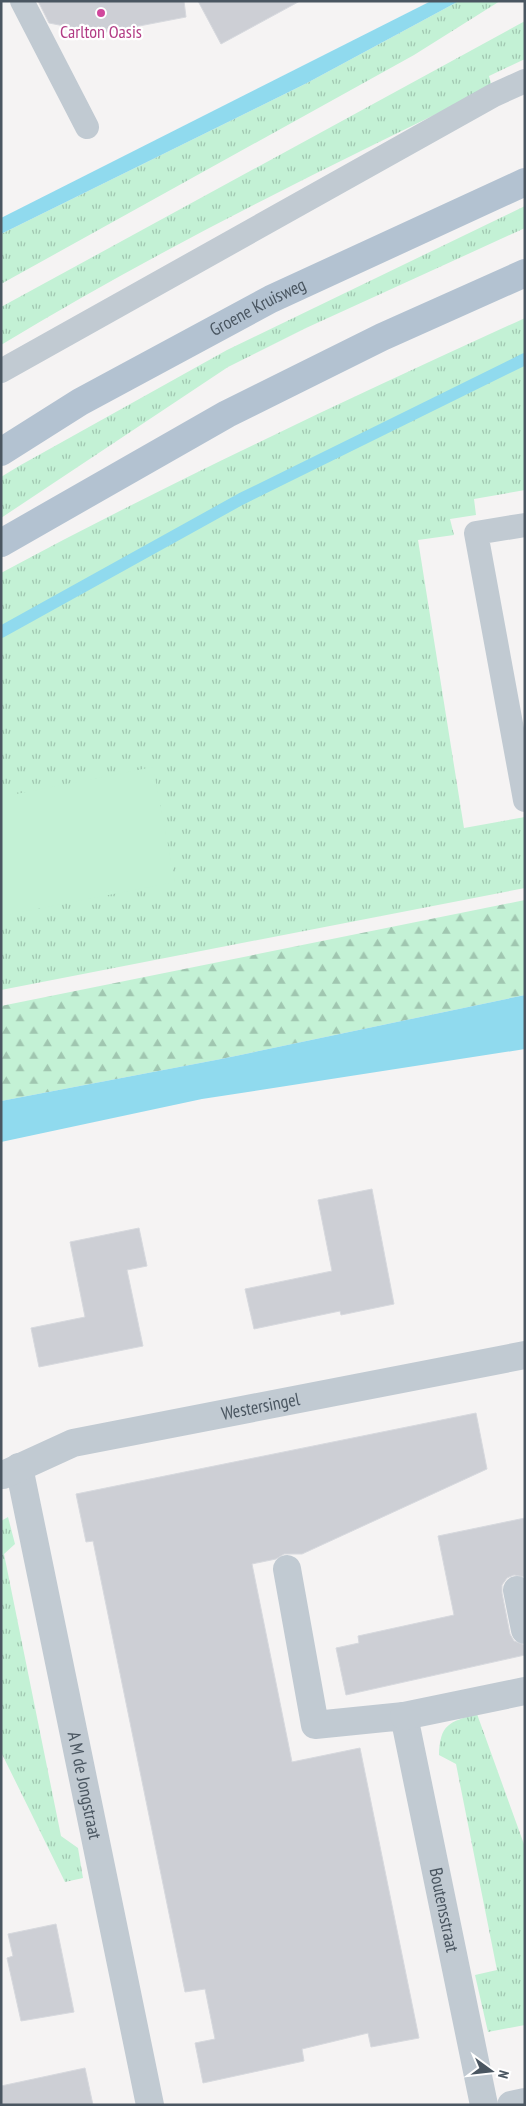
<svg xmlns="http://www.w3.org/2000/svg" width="526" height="2106" viewBox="0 0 526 2106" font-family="'PT Sans Narrow',sans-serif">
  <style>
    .grass { fill: url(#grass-tufts) }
    .forest { fill: url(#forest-firs) }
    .park { fill: #c3f1d5 }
    .water { fill: #90daee }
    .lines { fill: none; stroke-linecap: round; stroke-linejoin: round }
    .stream { stroke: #90daee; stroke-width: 12 }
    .building { fill: #cdcfd5; stroke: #d7d9de }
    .service { stroke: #c1cad2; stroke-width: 24 }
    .minor { stroke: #c1cad2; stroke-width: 28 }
    .primary { stroke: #b3c2d1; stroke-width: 28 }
    .hotel-dot { fill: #d1479c; stroke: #fff; stroke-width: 2 }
    .labels { text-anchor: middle; stroke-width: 4.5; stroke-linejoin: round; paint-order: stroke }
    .hotel-label { font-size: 18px; fill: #b23c85; stroke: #fff }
    .street-label { font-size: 18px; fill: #4a5661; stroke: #fff }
  </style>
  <defs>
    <pattern id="grass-tufts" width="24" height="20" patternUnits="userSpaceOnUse" patternTransform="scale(1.25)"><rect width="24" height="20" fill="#c3f1d5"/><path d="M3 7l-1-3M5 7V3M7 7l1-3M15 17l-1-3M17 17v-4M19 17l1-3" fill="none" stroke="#a0c6b0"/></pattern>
    <pattern id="forest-firs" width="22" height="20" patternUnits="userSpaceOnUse" patternTransform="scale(1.25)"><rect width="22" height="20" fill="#c3f1d5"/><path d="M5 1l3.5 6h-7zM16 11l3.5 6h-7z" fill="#a0c6b0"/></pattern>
  </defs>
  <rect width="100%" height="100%" fill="#f5f3f3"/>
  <g class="grass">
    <path d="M459 1H500L414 55 1 284V234L307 83Z"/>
    <path d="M525 21V59L489 76 492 87C325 168 159 249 1 345V307Z"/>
    <path d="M525 206V228L306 328 228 367 1 518V477L19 466 227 350Z"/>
    <path d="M525 318V490L474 499 476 515 450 519 454 535 418 540 464 828 525 817V888L1 990V573C172 481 348 399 525 318Z"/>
    <path d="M8 1517 15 1544 4 1554 61 1836 78 1848 83 1878 65 1882 1 1752V1521Z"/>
    <path d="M477 1714 525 1847V2025L488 2032 475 1975 497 1970 456 1764 439 1755C440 1724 449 1722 477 1714Z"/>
  </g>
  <path class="forest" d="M525 900V995L221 1059 1 1101V1006Z"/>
  <path class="park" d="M153 767 175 882 1 916V797Z"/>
  <g class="water">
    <path d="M431 1H459L307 83 1 234V218Z"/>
    <path d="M525 995V1049L202 1099 1 1142V1101L221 1059Z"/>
  </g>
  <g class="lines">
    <path class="stream" d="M1 632 241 499 525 359"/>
  </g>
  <g class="building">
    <path d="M38 1H184L186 17 108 32H95L49 23Z"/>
    <path d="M198 1H300L221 44Z"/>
    <path d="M372 1189 394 1304 341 1315 340 1311 254 1329 245 1289 332 1271 318 1200Z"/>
    <path d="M139 1228 147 1266 127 1270 143 1346 39 1367 31 1328 85 1317 70 1242Z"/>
    <path d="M476 1413 487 1469 302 1554H284L276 1559 252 1564 292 1762 360 1748 419 2038 371 2047 368 2033 302 2049 304 2061 203 2083 195 2043 215 2039 205 1989 185 1992 93 1541 86 1542 76 1494Z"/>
    <path d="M525 1518V1577L514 1575 507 1578 502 1585V1593L510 1634 514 1641 525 1645V1655L346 1695 336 1648 359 1643 358 1636 454 1615 438 1536Z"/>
    <path d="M56 1924 74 2012 21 2021 7 1958 13 1956 8 1934Z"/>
    <path d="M85 2068 93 2105H1V2086Z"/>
  </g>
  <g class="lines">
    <g class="service">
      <path d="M22 1 87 127"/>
      <path d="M1 371 494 95 525 81"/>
      <path d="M525 525 476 533 525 800"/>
    </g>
    <g class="minor">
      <path id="s1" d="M19 1467 150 2105"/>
      <path id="s2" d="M3 1475 73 1443 525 1355"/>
      <path id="s3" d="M287 1569 315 1725 404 1716 484 2105"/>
      <path d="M517 1590 525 1630"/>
      <path d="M404 1716 525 1691"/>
      <path d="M511 2105 525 2102"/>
    </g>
    <g class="primary">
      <path id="s4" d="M1 452 80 402 271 299 525 182"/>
      <path d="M1 543 227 414 382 337 525 273"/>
    </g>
  </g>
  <circle class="hotel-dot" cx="101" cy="13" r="5"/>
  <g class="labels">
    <g class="hotel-label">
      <text x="101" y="38">Carlton Oasis</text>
    </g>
    <g class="street-label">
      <text dy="6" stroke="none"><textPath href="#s4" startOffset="295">Groene Kruisweg</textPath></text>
      <text dy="6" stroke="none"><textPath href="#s2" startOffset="268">Westersingel</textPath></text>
      <text dy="6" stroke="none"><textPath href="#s1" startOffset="325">A M de Jongstraat</textPath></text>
      <text dy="6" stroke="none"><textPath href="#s3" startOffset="446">Boutensstraat</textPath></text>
    </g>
  </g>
  <rect width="526" height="2106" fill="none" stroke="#4a5661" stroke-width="5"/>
  <g transform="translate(491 2071) rotate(105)" stroke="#ffffff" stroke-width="4" paint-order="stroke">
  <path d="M0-4L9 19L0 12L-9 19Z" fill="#4a5661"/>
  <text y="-8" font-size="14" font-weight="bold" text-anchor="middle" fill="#4a5661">N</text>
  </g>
</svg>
